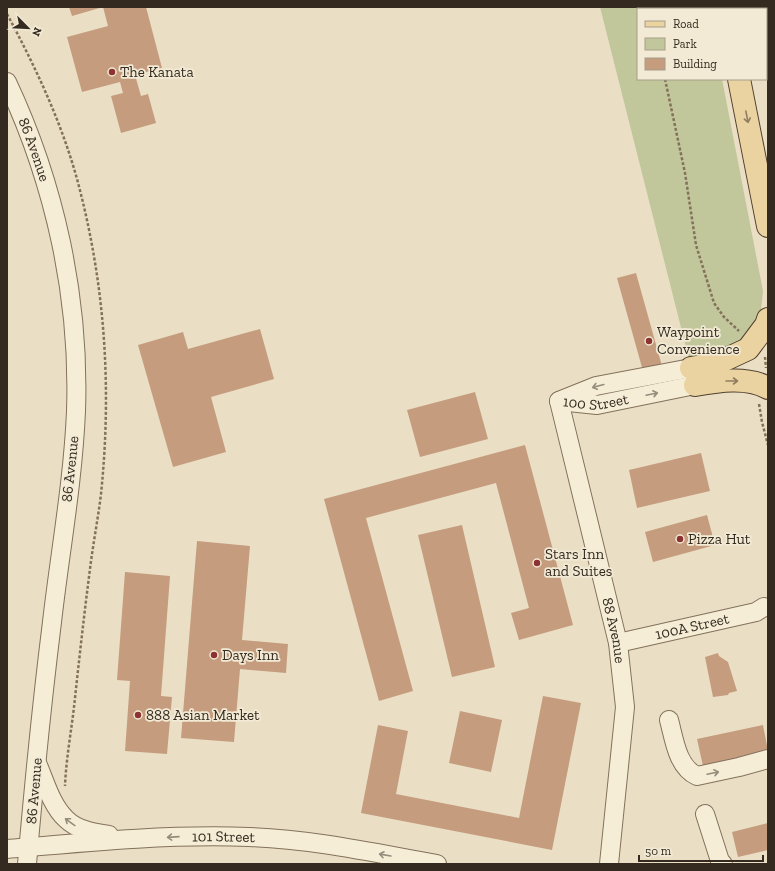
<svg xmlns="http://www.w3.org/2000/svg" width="775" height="871" viewBox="0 0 775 871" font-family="'Zilla Slab',serif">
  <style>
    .green { fill: #c1c79a }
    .building { fill: #c59c7e }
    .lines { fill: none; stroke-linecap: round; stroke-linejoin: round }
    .minor-casing { stroke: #83715c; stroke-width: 20 }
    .major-casing { stroke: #514030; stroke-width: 24 }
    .path { stroke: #83715c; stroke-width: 2.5; stroke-dasharray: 3 2; stroke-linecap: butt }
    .minor { stroke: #f6edd7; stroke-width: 18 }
    .major { stroke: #ead3a0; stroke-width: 22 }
    .oneway { stroke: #907e60 }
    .oneway2 { stroke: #968c7b }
    .poi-dot { fill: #8d3232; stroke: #f2ead4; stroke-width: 1.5 }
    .labels { text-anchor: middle; stroke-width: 3.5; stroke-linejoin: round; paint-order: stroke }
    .poi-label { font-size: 15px; fill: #352a1f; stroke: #f2ead4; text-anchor: start }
    .street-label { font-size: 15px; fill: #352a1f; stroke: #f2ead4 }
  </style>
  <rect width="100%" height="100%" fill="#eadfc5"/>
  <path class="green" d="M600 7H707L708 9H638V79H722L763 291 760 319 736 350 690 363Z"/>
  <g class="building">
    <path d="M69 7H103L72 16Z"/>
    <path d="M103 7H146L162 68 135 75 141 96 148 94 156 123 121 133 111 96 123 93 120 82 82 92 67 37 108 26Z"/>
    <path d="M636 273 662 366 643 371 617 278Z"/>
    <path d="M260 329 274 379 211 397 226 452 173 467 138 345 183 332 188 349Z"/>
    <path d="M475 392 488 439 420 457 407 410Z"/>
    <path d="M525 445 573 625 519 640 511 613 529 608 496 483 366 518 413 691 379 701 324 499Z"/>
    <path d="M701 453 710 491 637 508 629 470Z"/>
    <path d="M707 515 715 545 653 562 645 532Z"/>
    <path d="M462 525 495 667 452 677 418 535Z"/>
    <path d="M197 541 250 546 242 640 288 644 286 673 240 669 234 742 181 738Z"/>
    <path d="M125 572 170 576 161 696 172 697 167 754 125 751 130 681 117 680Z"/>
    <path d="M718 653 719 656 728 662 737 691 729 693 728 695 713 697 705 657Z"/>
    <path d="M543 696 581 703 552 850 361 813 378 725 408 731 396 794 519 818Z"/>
    <path d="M460 711 502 720 491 772 449 763Z"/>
    <path d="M763 725 768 751 703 766 697 739Z"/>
    <path d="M768 823V850L738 857 732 832Z"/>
  </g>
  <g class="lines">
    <g class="minor-casing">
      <g id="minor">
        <path id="s1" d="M7 82C55 184 80 298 76 411 73 482 60 552 52 622 42 702 34 783 27 864"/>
        <path d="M561 400 596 386 691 368"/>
        <path id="s2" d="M559 401 618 643 625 707 609 864"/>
        <path id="s3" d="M559 401 597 405 695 385"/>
        <path id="s4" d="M618 643 756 612 764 607"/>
        <path d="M669 720C674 738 677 767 697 776L739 767 768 759"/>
        <path d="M37 763C45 781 51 805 66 819 77 830 94 833 109 835"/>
        <path d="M705 814 720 861 723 864"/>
        <path id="s5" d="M7 849C87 842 168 834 249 837 312 839 375 853 437 864"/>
      </g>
    </g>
    <g class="major-casing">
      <g id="major">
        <path d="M725 7 726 9"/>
        <path d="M760 7V9"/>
        <path d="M766 37 768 46"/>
        <path d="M739 79 768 226"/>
        <path d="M691 368 718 363 748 349 766 325 768 319"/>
        <path d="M695 385C718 381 747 376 768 388"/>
      </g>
    </g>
    <g class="path">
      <path d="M647 7 648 9"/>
      <path d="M7 14C35 66 61 121 77 179 105 283 112 387 101 494 98 519 93 544 90 569 84 615 79 661 74 707 71 733 66 760 65 786"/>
      <path d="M665 79 685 173 696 245 714 303 724 317 739 331"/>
      <path d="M765 357 766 368"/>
      <path d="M759 404 762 422 768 445"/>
      <path d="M7 824H8"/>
    </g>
    <use href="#minor" class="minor"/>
    <use href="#major" class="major"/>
  </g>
  <defs><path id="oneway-shaft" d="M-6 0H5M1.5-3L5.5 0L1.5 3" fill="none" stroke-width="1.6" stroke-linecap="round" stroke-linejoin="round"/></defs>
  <g class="oneway">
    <use href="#oneway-shaft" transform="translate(747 117) rotate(79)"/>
    <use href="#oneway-shaft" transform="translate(732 381)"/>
  </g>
  <g class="oneway2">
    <use href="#oneway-shaft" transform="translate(598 386) rotate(165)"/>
    <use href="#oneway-shaft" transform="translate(652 394) rotate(-12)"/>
    <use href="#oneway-shaft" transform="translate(713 773) rotate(-12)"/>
    <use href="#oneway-shaft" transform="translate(70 822) rotate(-144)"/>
    <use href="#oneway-shaft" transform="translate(173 837) rotate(176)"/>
    <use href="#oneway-shaft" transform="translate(385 855) rotate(-170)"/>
  </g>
  <g class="poi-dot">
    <circle cx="112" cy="72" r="4"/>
    <circle cx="649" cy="341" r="4"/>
    <circle cx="680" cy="539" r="4"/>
    <circle cx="537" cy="563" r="4"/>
    <circle cx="214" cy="655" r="4"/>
    <circle cx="138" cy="715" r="4"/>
  </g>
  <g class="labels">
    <g class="poi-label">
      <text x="120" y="77">The Kanata</text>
      <text x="657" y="337">Waypoint<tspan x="657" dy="17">Convenience</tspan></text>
      <text x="688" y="544">Pizza Hut</text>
      <text x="545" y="559">Stars Inn<tspan x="545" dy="17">and Suites</tspan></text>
      <text x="222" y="660">Days Inn</text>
      <text x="146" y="720">888 Asian Market</text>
    </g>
    <g class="street-label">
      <text dy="5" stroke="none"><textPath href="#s1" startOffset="73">86 Avenue</textPath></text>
      <text dy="5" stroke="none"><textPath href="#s3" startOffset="37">100 Street</textPath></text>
      <text transform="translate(70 469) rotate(-84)" y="5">86 Avenue</text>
      <text dy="5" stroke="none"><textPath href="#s4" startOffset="76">100A Street</textPath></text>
      <text dy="5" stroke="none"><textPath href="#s2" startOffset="236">88 Avenue</textPath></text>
      <text transform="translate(34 791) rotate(-85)" y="5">86 Avenue</text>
      <text dy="5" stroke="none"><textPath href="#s5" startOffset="217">101 Street</textPath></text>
    </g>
  </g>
  <rect width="775" height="871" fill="none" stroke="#352a1f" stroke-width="16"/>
  <rect x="637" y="8" width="130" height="72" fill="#f2ead4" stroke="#a69d8c"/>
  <rect x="645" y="21" width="20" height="6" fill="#ead3a0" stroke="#a69d8c"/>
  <text x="673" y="28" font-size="12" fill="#352a1f">Road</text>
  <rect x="645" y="38" width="20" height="12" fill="#c1c79a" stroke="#a69d8c"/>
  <text x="673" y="48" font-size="12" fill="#352a1f">Park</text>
  <rect x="645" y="58" width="20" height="12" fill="#c59c7e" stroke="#a69d8c"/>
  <text x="673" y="68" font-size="12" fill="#352a1f">Building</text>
  <g transform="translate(28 28) rotate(114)" stroke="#f2ead4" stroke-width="3" paint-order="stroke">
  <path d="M0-3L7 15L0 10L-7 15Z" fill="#352a1f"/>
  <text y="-6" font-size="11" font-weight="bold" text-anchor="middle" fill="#352a1f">N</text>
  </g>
  <path d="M639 855v6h124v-6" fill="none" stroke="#352a1f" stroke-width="2"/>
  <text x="645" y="855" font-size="12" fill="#352a1f" stroke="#f2ead4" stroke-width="3" paint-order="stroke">50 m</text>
</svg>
